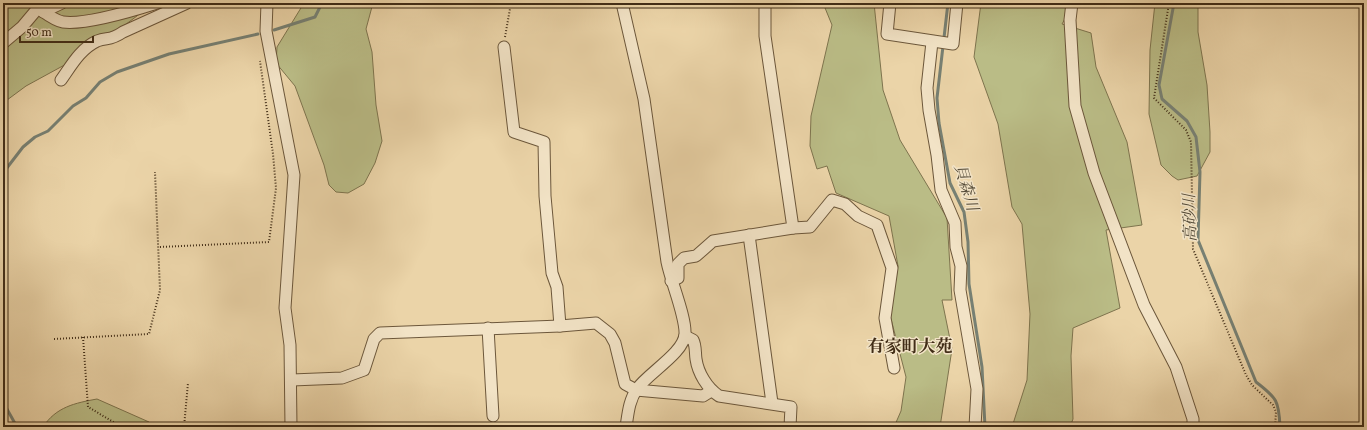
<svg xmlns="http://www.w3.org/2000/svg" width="1367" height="430" viewBox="0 0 1367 430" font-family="Vollkorn,'Noto Serif JP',serif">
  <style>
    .green { fill: #babc86; stroke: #7e744e }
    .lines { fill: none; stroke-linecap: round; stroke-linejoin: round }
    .stream { stroke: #778073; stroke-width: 3 }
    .minor-casing { stroke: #6c573b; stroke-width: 13 }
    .path { stroke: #412d17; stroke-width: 2; stroke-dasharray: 1 2; stroke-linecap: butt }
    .minor { stroke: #f2e3c6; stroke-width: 11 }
    .labels { text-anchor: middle; stroke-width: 3; stroke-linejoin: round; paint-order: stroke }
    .water-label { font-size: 16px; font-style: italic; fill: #534936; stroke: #f2e3c6 }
    .quarter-label { font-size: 17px; font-weight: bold; fill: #412d17; stroke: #f2e3c6 }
  </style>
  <rect width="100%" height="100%" fill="#ebd4a8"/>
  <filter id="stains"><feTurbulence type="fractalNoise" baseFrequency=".005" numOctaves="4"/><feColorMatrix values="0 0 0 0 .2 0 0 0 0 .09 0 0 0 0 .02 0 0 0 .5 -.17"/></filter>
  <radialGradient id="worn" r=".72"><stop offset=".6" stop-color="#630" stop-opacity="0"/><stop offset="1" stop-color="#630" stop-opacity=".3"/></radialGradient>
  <g class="green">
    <path d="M9 3H154L92 50 26 86 3 103V7Z"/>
    <path d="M304 3H373L366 29 372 52 376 105 382 141 375 163 364 184 348 193 336 192 329 185 324 165 295 86 276 63 277 47Z"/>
    <path d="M823 3H874L883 90 900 140 947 218 952 300H942L952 349 940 427H894L901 411 906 377 890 315 898 266 889 216 836 193 827 166 817 169 810 146 811 116 832 25Z"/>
    <path d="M981 3H1074L1062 24 1091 33 1096 67 1127 142 1142 225 1106 230 1120 308 1073 328 1071 356 1073 419 1070 427H1012L1027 380 1030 314 1022 224 1012 207 998 124 974 57Z"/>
    <path d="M1155 3H1198V32L1207 85 1210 132V152L1197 176 1178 180 1172 176 1161 165 1149 114 1150 50Z"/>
    <path d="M97 399 149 422 154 427H43C56 407 75 403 97 399Z"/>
  </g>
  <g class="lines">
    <g class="stream">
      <path d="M948 3 937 98 939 123 950 183 964 212 968 242 969 284 982 367 985 427"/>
      <path d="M1174 3 1159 85 1162 99 1187 121 1196 137 1200 172 1198 240 1256 382C1277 398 1279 401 1280 427"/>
      <path d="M274 30 315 17 322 3"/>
      <path d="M3 173 23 147 35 137 48 131 73 106 86 98 100 82 117 72 169 54 258 34"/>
      <path d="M3 402 17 427"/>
    </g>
    <g class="minor-casing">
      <g id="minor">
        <path d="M267 3 266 31 294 175 285 308 290 345 291 427"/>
        <path d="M622 3 644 99 667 262C671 282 686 317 685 334 684 353 648 373 637 389 629 400 628 414 626 427"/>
        <path d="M890 3 887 34 953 44 957 3"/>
        <path d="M1072 3 1070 20 1075 106 1094 173 1144 305 1176 367 1193 419V427"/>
        <path d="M38 8C45 13 55 21 63 22 85 25 135 10 157 3"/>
        <path d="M43 12 62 3"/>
        <path d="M932 42 927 88 929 110 937 155 941 190 955 223 956 247 961 266 960 290 977 389 975 427"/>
        <path d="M3 43 22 27 38 8 36 3"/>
        <path d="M504 47 514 132 544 142 545 196 552 273 557 287 560 326 596 323 610 334 615 343 625 384 636 390 703 396 711 391"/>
        <path d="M61 80C71 66 80 49 97 41 108 37 110 41 123 32L187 3"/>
        <path d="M793 228 810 227 832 200 845 204 858 216 877 225 892 268 885 318 894 368"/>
        <path d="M749 235 772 403"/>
        <path d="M671 281 678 278V264L684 258 696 256 713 241 793 228 765 36V3"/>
        <path d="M488 328 493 416"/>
        <path d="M685 336 693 340C696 346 695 352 696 359 698 373 707 388 719 396L791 407 790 427"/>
        <path d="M292 380 342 378 364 370 374 339 380 333 560 326"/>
      </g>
    </g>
    <g class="path">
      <path d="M1169 3 1154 98 1186 130 1191 142 1193 249 1246 375 1252 385 1273 405 1276 412 1275 427"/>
      <path d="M505 37 511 3"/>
      <path d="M160 247 269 242 276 188 273 154 260 61"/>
      <path d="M83 337 88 407 122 427"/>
      <path d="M54 339 149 334 160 290 155 172"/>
      <path d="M184 427 188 383"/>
    </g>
    <use href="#minor" class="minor"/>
  </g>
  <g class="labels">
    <g class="water-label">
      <text transform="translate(967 187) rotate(73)" y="6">貝森川</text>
      <text transform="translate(1189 218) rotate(-92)" y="6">高砂川</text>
    </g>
    <g class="quarter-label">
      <text x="910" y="352">有家町大苑</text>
    </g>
  </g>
  <rect width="1367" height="430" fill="none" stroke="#ebd4a8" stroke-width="16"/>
  <rect x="4" y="4" width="1359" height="422" fill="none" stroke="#412d17" stroke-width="2"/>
  <rect x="8" y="8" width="1351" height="414" fill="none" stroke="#412d17"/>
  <path d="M20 36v6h73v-6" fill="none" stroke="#412d17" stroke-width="2"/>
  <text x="26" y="36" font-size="12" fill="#412d17" stroke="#f2e3c6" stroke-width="3" paint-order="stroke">50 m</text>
  <rect width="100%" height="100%" filter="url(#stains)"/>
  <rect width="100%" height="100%" fill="url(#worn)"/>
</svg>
